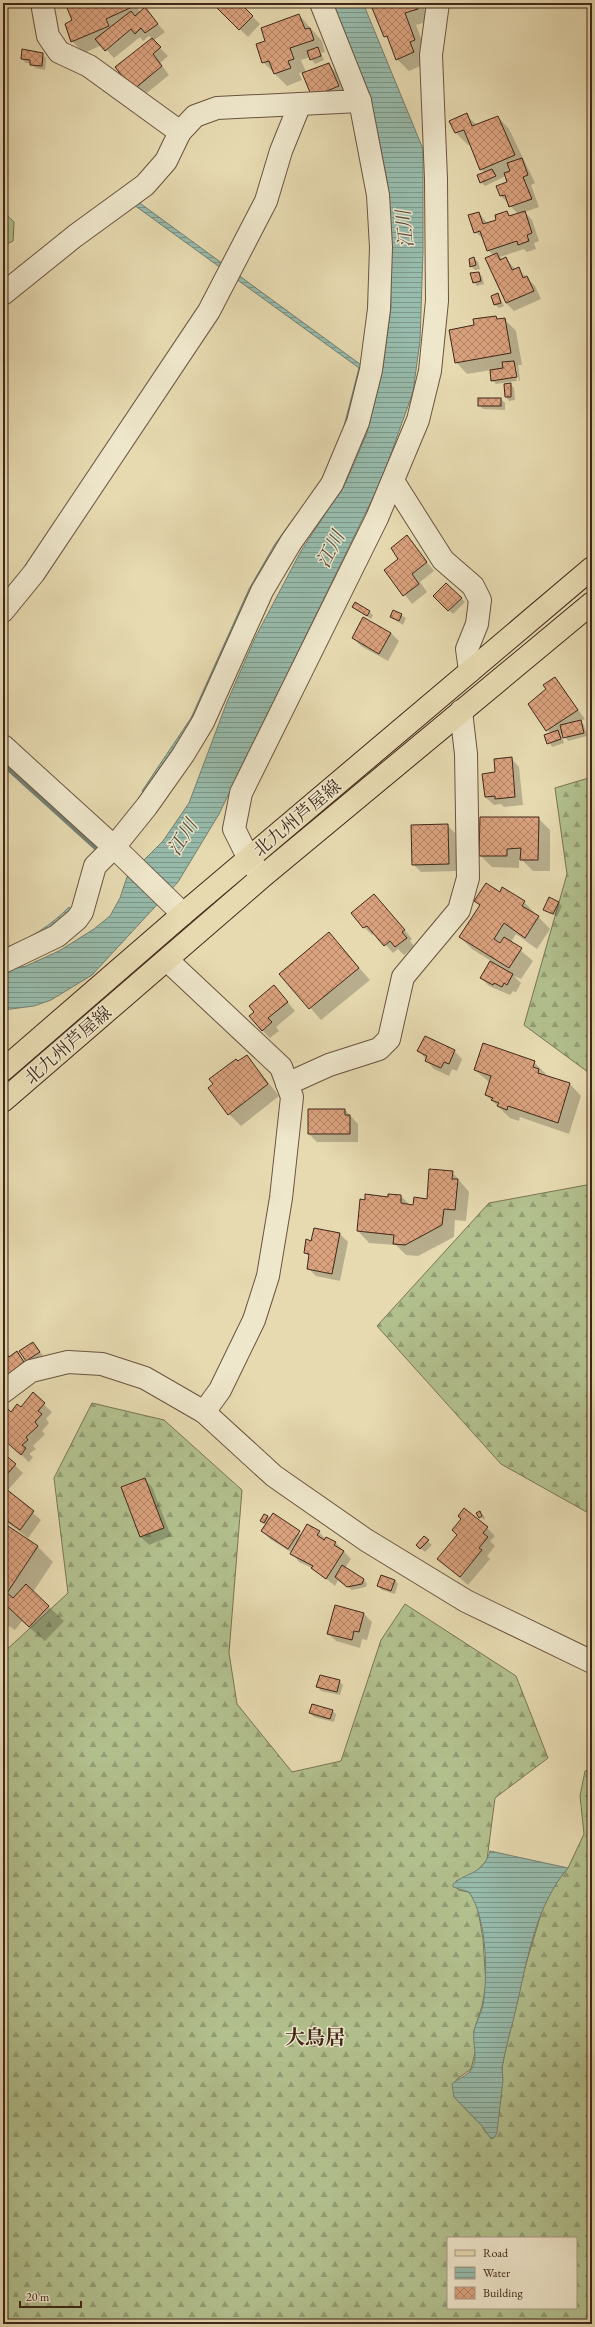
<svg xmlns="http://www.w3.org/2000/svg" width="595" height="2327" viewBox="0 0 595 2327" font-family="'EB Garamond','Noto Serif JP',serif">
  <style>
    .forest { fill: url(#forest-firs); stroke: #797454; fill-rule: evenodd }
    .water { fill: url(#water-rules); stroke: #748072 }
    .shadow { fill: #0003 }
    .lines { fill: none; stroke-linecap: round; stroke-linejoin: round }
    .stream { stroke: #748072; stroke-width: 6 }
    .building { fill: url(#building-cross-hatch); stroke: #40271a }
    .minor-casing { stroke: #6a5440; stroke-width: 24 }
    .major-casing { stroke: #40271a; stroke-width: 24 }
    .minor { stroke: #efe7cc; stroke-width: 22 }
    .major { stroke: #e7dab1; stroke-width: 22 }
    .labels { text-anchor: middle; stroke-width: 3; stroke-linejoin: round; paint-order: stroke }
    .street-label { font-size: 18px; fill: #40271a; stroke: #efe7cc }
    .water-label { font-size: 19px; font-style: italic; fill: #564c3e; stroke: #efe7cc }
    .quarter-label { font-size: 20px; font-weight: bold; fill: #40271a; stroke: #efe7cc }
  </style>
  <defs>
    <pattern id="forest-firs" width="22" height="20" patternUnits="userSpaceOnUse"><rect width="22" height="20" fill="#b2c08e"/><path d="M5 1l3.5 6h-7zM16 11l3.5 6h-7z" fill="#929c73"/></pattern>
    <pattern id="water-rules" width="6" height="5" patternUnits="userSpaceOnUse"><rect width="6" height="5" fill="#97bbac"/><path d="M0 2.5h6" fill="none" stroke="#7d988b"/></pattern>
    <pattern id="building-cross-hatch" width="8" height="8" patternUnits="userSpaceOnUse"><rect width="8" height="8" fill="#daa27e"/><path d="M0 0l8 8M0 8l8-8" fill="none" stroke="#b28466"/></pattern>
  </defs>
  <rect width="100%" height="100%" fill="#e7dab1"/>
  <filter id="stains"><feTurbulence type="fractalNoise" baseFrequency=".005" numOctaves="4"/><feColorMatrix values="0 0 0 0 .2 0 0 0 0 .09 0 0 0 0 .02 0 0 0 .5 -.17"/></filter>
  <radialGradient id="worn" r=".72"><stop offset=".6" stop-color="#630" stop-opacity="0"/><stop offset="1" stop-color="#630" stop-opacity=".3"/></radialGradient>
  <g class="forest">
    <path d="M3 212 14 222 13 241 3 246Z"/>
    <path d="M592 777V1075L524 1025 567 874 555 788Z"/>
    <path d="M592 1184V1515L501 1464 377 1326 489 1203Z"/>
    <path d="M92 1403 164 1420 242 1490 229 1653 237 1704 292 1772 341 1761 381 1640 405 1604 516 1676 548 1758 495 1798 487 1860 474 1874 456 1881 458 1890 469 1892 477 1904 483 1939 486 1985 482 2006 474 2031 476 2049 471 2069 457 2079 454 2097 482 2126 486 2133 501 2096 502 2068 508 2034 519 1987 544 1904 558 1879 568 1868 584 1834 580 1796 585 1771 592 1769V2324H3V1653L68 1593 54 1478ZM448 2238H576V2308H448Z"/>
  </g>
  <g class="water">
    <path d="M328 3H363L423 149V251L420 341 413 392 382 479 219 814 178 882 92 975 51 1000 34 1006 3 1010V971L26 966 59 951 94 929 110 916 120 898 127 877 163 841 189 803 227 702 255 638 301 551 346 482 367 433 383 367 391 307 388 186 378 135Z"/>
    <path d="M137 201 364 367 329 476 191 727 145 793 142 791 191 718 249 589 275 544 324 477 343 430 359 368 134 205Z"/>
    <path d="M69 907 71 909C55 930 26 941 3 953V948C26 942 53 924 69 907Z"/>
    <path d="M490 1851 568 1868C537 1904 528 1955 518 2000 513 2023 506 2045 502 2068L503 2080 497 2132 495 2137 491 2139 482 2126 454 2097 452 2084C457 2079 467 2076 471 2070 479 2058 472 2043 474 2031 476 2022 481 2014 483 2005 488 1974 487 1918 469 1892L453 1887V1884C468 1871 483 1875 490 1851Z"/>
  </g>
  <g class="shadow">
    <path d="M78 3H136L140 13 145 9 165 32 153 41 168 56 160 63 169 75 142 97 134 89 153 39 149 36 143 41 140 37 114 58 102 45 84 53 72 41 73 21Z"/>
    <path d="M213 3H242L241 5 260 24 248 37Z"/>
    <path d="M371 3H422L429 21 416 25 426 52 425 64 409 71 397 59 390 41 385 36Z"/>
    <path d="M299 15 322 41 325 52 321 53 324 60 315 64 310 57 301 60 306 72 328 64 336 72 346 94 313 96 303 72 299 73 302 80 287 86 263 62 267 42Z"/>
    <path d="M42 54 46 58 45 70 35 68 31 63H26L22 59Z"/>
    <path d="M466 115 477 125 498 117 509 129 535 183 531 185 539 207 525 212 532 220 539 241 534 243 536 249 527 252 524 249 500 257 503 260 506 259 516 270 518 269 535 286 541 299 514 311 506 303 493 255 488 250 485 240 475 232 479 213 488 224 498 220 507 212 511 217 518 214 501 196 497 186 508 182 506 176 485 186 481 182 485 173 481 169 470 144 468 145 456 133 451 121Z"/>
    <path d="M474 258 478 262 480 269 475 270 471 266Z"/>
    <path d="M479 273 482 276 484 284 477 286 474 282Z"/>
    <path d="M498 294 504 306 499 308 495 304Z"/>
    <path d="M496 317 499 320 504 319 516 331 522 365H518L520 380 519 381 516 366H514L517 381 496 384 492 380 491 370 467 374 456 362 476 326Z"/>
    <path d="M510 384 514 388 515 400 509 401 506 397Z"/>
    <path d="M501 399 505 403V410L483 409 479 405Z"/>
    <path d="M407 537 434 571 420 582 427 592 412 604 386 570 399 560Z"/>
    <path d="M446 584 465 602 453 614 434 596Z"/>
    <path d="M353 607 369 612 373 615 371 619Z"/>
    <path d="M393 611 406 618 403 625 391 617Z"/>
    <path d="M391 633 399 641 388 661 361 646 353 638Z"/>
    <path d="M555 679 585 719 581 721 584 725 587 736 568 741 563 733 561 734 564 743 552 747 546 736 551 734 529 704 547 689Z"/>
    <path d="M511 758 519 767 523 805 504 807 501 804 494 805 485 797 483 775 496 773Z"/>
    <path d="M538 818 550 830V871H533L522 860H519V868L492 867 480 855Z"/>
    <path d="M447 825 455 833 457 871 421 872 413 864Z"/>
    <path d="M500 894 524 902 550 929 537 949 516 934 511 942 533 961 521 979 514 976 521 983 516 992 513 991 510 995 489 986 481 978 491 961 472 949 460 937 481 906 476 901Z"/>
    <path d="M558 902 562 906 557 917 545 910Z"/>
    <path d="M382 903 412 939 410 941 414 946 404 955 398 949 393 953 375 933 372 935 364 927Z"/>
    <path d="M329 934 370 980 321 1020 281 974Z"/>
    <path d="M274 986 295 1011 276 1027 279 1031 270 1038 262 1030 255 1012Z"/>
    <path d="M419 1051H454L462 1059 457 1071 452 1069 449 1076 434 1069Z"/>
    <path d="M247 1056 279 1096 241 1126 229 1114 238 1062Z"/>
    <path d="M534 1062 546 1074 545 1077 570 1084 581 1096 569 1134 520 1117 519 1121 510 1118 486 1095 490 1083 475 1070Z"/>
    <path d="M345 1110 358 1124V1142H317L309 1134Z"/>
    <path d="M452 1172 469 1192 466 1221 455 1220 454 1237 418 1256 406 1255 396 1245 369 1243 358 1231 366 1201 401 1196 410 1205 414 1206 427 1200Z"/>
    <path d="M340 1234 348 1242 340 1281 316 1276 308 1268 310 1257 305 1253 312 1242Z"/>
    <path d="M37 1347 43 1356 30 1364 28 1360H26Z"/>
    <path d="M17 1352 26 1362 3 1378V1354L5 1353 10 1357Z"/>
    <path d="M33 1394 52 1412 46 1419 49 1423 42 1431 45 1434 33 1446 36 1449 29 1454 33 1457 29 1462 3 1438V1416L21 1408Z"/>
    <path d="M3 1454 23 1473 7 1491 41 1520 28 1538 3 1519Z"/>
    <path d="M144 1479 152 1487 171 1536 149 1545 141 1537 122 1487Z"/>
    <path d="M480 1512 484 1516 485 1520 480 1517Z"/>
    <path d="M267 1516 302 1535 319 1532 326 1539 336 1543 351 1559 345 1568 364 1580 367 1584 366 1587 352 1590 338 1580 335 1586 314 1569 299 1562 292 1553 270 1539 262 1531 266 1526 262 1521Z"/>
    <path d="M9 1527 38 1547 53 1562 33 1592 64 1621 45 1641 22 1621 15 1630 9 1626 3 1634V1536Z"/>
    <path d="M487 1528 495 1536 490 1541 495 1546 487 1556 490 1559 468 1585 438 1559Z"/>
    <path d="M424 1538 432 1545 425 1552 417 1545Z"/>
    <path d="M395 1580 398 1584 395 1594 382 1590 378 1586Z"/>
    <path d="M364 1614 372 1622 367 1640 362 1639 360 1648 336 1641 328 1633Z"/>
    <path d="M339 1681 343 1685 340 1695 321 1691 318 1687Z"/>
    <path d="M332 1711 336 1714 334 1722 314 1717 310 1713Z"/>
  </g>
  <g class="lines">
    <path class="stream" d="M3 763 97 848"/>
  </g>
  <g class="building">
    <path d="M79 3H130L132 7 106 19 109 26 71 42 65 24 72 20 67 8Z"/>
    <path d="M212 3H240L253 16 239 30Z"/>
    <path d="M370 3H415L418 9 405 13 415 40 410 42 414 52 396 60 387 36 384 37Z"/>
    <path d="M145 7 158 24 145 33 141 28 135 34 131 29 105 51 95 39 131 11 135 16Z"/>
    <path d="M299 14 305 29 310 28 314 40 290 48 294 59 288 61 291 68 274 74 269 61 262 63 256 44 265 41 261 28Z"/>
    <path d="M152 38 161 47 153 54 162 66 133 90 115 67Z"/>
    <path d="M318 47 321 56 310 60 307 51Z"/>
    <path d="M22 49 43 53 42 66 30 65V60L21 59Z"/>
    <path d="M329 63 339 86 312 97 302 73Z"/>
    <path d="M467 113 472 126 498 116 515 155 480 170 464 130 455 133 449 121Z"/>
    <path d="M522 158 528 175 523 177 532 199 509 207 505 195 500 196 496 186 507 182 504 173 510 171 507 163Z"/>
    <path d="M492 169 496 176 480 183 477 175Z"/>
    <path d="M507 211 509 216 525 211 532 233 527 235 529 241 518 245 517 241 487 251 480 231 474 233 468 215 479 212 483 224 496 220 495 215Z"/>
    <path d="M497 253 500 260 506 257 512 270 519 267 523 278 527 276 534 291 506 303 485 258Z"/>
    <path d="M474 257 476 265 470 267 469 259Z"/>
    <path d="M479 272 481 281 473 283 470 273Z"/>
    <path d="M498 293 501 303 494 305 491 296Z"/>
    <path d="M496 316 497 319 505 318 511 353 455 363 449 330 474 325 473 319Z"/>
    <path d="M514 361 517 377 491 381 490 370 503 368 502 362Z"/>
    <path d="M511 383V397H505L504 384Z"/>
    <rect x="478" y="398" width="23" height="8"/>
    <path d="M407 535 427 562 412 574 419 584 403 596 384 570 398 559 391 548Z"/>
    <path d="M446 583 462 598 448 611 433 596Z"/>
    <path d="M355 602 370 611 367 616 352 607Z"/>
    <path d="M393 610 402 614 399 621 390 617Z"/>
    <path d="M363 617 391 633 379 654 352 638Z"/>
    <path d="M555 677 578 710 546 731 528 704 546 689 543 685Z"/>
    <path d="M581 720 584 733 563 738 560 725Z"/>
    <path d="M558 730 561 739 547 744 544 735Z"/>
    <path d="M512 757 515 797 495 799V796L485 797 482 774 495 772 494 759Z"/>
    <path d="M480 817H539L538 860H520L521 848 507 849V856H479Z"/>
    <path d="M448 824 449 864 412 865 411 825Z"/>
    <path d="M486 883 500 892 502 887 525 901 522 906 539 916 525 938 504 923 494 939 500 943 504 937 522 948 509 968 459 937 480 905 474 901Z"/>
    <path d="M374 894 405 930 402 932 407 938 395 947 390 941 384 946 367 926 363 928 351 913Z"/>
    <path d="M549 897 559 902 553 914 543 910Z"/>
    <path d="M329 932 359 968 309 1009 279 974Z"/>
    <path d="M490 961 513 974 507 985 504 983 502 987 494 983 493 985 480 978Z"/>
    <path d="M274 985 288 1002 268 1018 272 1022 262 1031 249 1016 254 1012 249 1006Z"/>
    <path d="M425 1036 455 1050 449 1064 444 1062 441 1068 425 1061 427 1056 417 1051Z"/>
    <path d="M483 1043 535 1061 533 1067 539 1069 538 1073 570 1083 558 1123 508 1106 507 1110 497 1106 499 1103 491 1100 493 1098 485 1095 491 1076 474 1070Z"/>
    <path d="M247 1055 268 1084 228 1115 208 1088 213 1084 209 1079 236 1059 238 1061Z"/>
    <path d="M308 1109H345V1115H350V1134H308Z"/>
    <path d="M429 1169 453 1171 452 1179H458L455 1210 444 1209 442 1225 405 1245 393 1244 394 1235 357 1231 360 1199 365 1200V1194L388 1197V1194L401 1195V1203L413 1205 414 1197 427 1199Z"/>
    <path d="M314 1228 340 1233 332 1274 307 1269 309 1254 304 1253 306 1239 311 1241Z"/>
    <path d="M33 1342 40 1352 26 1361 19 1351Z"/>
    <path d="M5 1351 9 1357 17 1351 25 1364 3 1379V1353Z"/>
    <path d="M33 1392 45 1403 38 1411 42 1414 35 1422 38 1426 26 1437 28 1440 22 1445 26 1448 21 1455 3 1439V1414L8 1409 11 1412 17 1404 21 1407Z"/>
    <path d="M3 1453 16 1464 3 1479Z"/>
    <path d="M145 1478 164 1528 140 1537 121 1487Z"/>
    <path d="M6 1489 34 1511 20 1530 3 1518V1492Z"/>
    <path d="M464 1508 488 1527 483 1533 488 1537 479 1548 482 1550 460 1577 437 1559 457 1535 452 1530 461 1519 458 1516Z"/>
    <path d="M480 1511 482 1516 479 1518 476 1513Z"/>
    <path d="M273 1513 300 1531 288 1549 261 1531Z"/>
    <path d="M264 1514 268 1516 264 1523 260 1521Z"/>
    <path d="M307 1524 320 1531 317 1535 324 1540 326 1537 336 1542 334 1545 344 1551 326 1579 311 1568 313 1566 290 1554Z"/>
    <path d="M8 1526 38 1546 7 1593 13 1598 26 1584 49 1606 29 1627 7 1606 3 1611V1534Z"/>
    <path d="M424 1536 429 1540 420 1549 416 1545Z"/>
    <path d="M342 1565 364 1579 362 1584 347 1587 335 1577Z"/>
    <path d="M381 1575 395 1580 391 1591 377 1586Z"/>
    <path d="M335 1605 364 1613 359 1632 354 1631 352 1640 327 1634Z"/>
    <path d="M320 1675 340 1680 337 1692 316 1687Z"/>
    <path d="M312 1704 333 1710 330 1719 309 1713Z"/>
  </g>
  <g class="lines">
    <g class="minor-casing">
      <g id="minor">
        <path d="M42 3 48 36 59 52 89 66 180 132"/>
        <path d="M3 294 75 236 145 185 166 161 180 132 195 116 217 108 360 101 321 3"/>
        <path d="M393 481 443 560 473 586 480 600 477 624 467 649 470 671"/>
        <path d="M3 611 34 573 209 311 266 201 281 151 300 104"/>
        <path d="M3 746 114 847 183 914"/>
        <path d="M260 874 249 859 234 829 241 793 377 518 418 420 430 371 437 301 436 179 431 55 438 3"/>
        <path d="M167 960 281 1067 292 1097 281 1198 268 1276 254 1320 220 1390 204 1412"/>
        <path d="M3 962 57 936 77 919 82 912 95 866 114 847 147 806 183 755 203 722 262 591 291 542 332 484 358 422 371 370 379 309 381 247 378 195 360 101"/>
        <path d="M287 1084 329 1065 379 1049 389 1039 403 977 459 910 468 878 466 754 461 711"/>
        <path d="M3 1392 31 1371 68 1362 102 1364 145 1378 204 1412 274 1476 366 1540 466 1601 592 1662"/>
      </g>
    </g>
    <g class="major-casing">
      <g id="major">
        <path d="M3 1070 183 914 592 568"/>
        <path d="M3 1101 262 877 592 603"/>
      </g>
    </g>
    <use href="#minor" class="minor"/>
    <use href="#major" class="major"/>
  </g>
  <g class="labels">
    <g class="street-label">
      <text transform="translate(297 818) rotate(-40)" y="6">北九州芦屋線</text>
      <text transform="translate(68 1045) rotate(-41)" y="6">北九州芦屋線</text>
    </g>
    <g class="water-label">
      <text transform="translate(404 229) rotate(-95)" y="7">江川</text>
      <text transform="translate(330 549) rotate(-63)" y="7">江川</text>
      <text transform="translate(182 837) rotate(-58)" y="7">江川</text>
    </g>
    <g class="quarter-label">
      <text x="315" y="2044">大鳥居</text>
    </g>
  </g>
  <rect width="595" height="2327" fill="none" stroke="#e7dab1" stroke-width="16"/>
  <rect x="4" y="4" width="587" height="2319" fill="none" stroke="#40271a" stroke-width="2"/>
  <rect x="8" y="8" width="579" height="2311" fill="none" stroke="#40271a"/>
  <rect x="447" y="2237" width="130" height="72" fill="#efe7cc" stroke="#a99a85"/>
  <rect x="455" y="2250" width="20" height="6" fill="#e7dab1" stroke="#a99a85"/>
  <text x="483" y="2257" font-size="12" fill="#40271a">Road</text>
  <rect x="455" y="2267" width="20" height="12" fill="url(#water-rules)" stroke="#a99a85"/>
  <text x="483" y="2277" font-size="12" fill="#40271a">Water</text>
  <rect x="455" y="2287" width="20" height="12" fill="url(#building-cross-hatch)" stroke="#a99a85"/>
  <text x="483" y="2297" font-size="12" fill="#40271a">Building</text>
  <path d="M20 2301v6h61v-6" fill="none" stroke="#40271a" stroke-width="2"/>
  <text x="26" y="2301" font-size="12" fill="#40271a" stroke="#efe7cc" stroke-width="3" paint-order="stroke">20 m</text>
  <rect width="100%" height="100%" filter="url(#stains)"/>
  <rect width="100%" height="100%" fill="url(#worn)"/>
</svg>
